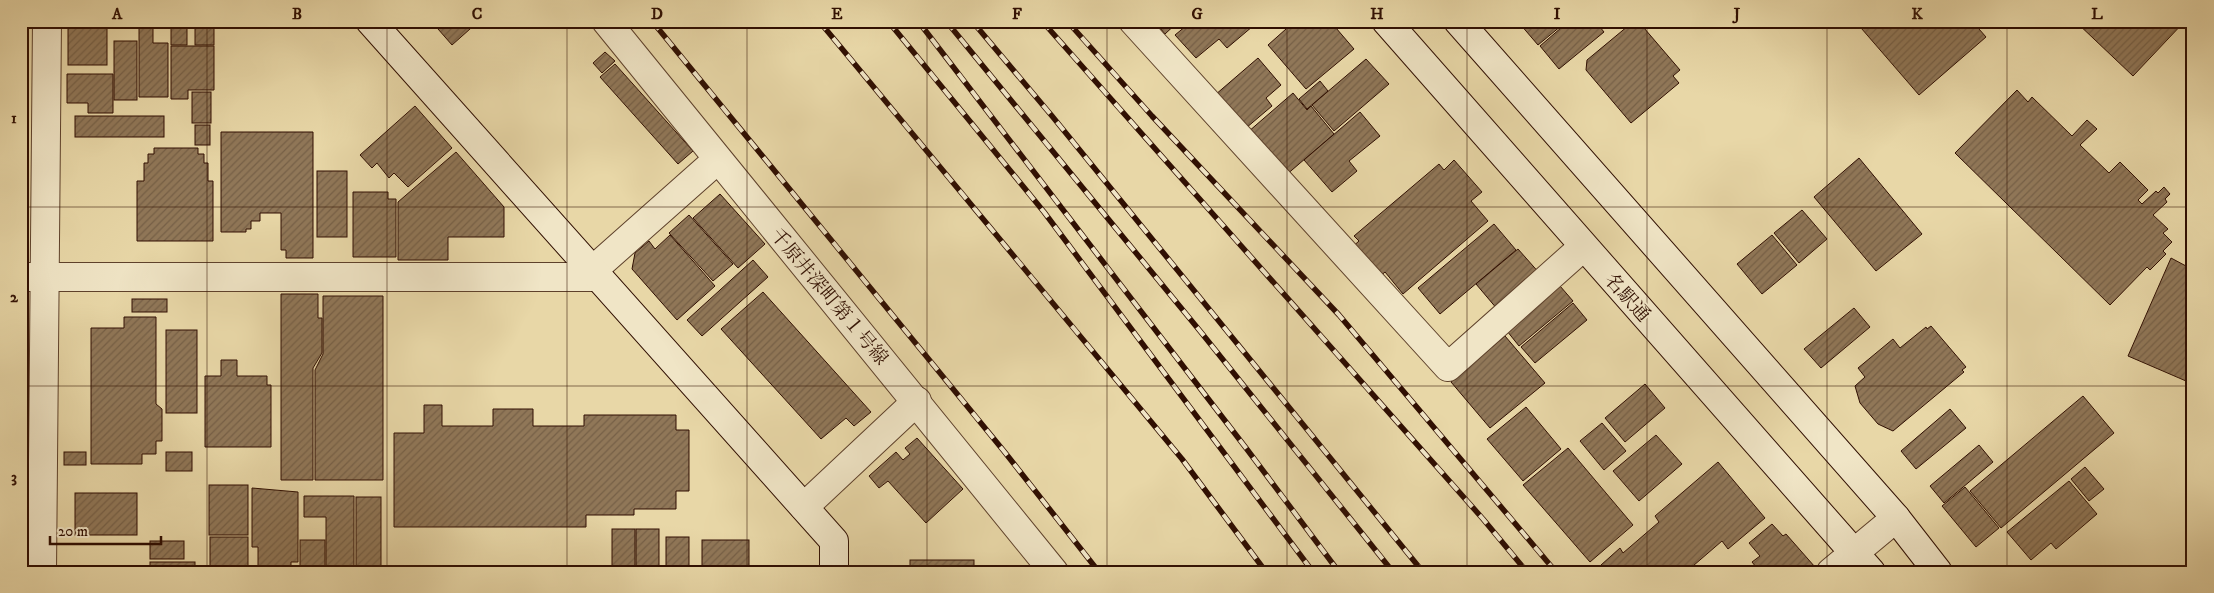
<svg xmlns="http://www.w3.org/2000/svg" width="2214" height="593" viewBox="0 0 2214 593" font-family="'IM FELL DW Pica','Noto Serif JP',serif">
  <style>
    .building { fill: url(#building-hatch); stroke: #300f02 }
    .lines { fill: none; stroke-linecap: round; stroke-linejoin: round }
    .lane-casing { stroke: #5e412b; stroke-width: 22 }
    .street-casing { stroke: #5e412b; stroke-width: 30 }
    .secondary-casing { stroke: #300f02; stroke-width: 30 }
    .lane { stroke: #f0e5c6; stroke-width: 20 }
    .street { stroke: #f0e5c6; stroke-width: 28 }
    .secondary { stroke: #f0e5c6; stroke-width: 28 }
    .rail-casing { stroke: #300f02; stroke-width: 5.5 }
    .rail { stroke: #f0e5c6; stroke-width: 4; stroke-dasharray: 11; stroke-linecap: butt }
    .grid { fill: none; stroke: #300f02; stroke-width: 1; stroke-opacity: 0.55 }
    .labels { text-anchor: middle; stroke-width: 4; stroke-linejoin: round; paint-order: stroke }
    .street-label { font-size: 19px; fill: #300f02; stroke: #f0e5c6 }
    .neatline { fill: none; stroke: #300f02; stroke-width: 2 }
    .grid-label { font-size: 16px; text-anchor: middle; font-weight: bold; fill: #300f02 }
  </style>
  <defs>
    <pattern id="building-hatch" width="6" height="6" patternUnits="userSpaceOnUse" patternTransform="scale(1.25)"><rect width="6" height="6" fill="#907758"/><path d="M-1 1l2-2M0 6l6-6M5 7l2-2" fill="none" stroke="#766047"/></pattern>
  </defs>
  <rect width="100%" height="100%" fill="#e8d7a7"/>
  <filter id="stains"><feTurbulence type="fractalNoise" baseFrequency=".004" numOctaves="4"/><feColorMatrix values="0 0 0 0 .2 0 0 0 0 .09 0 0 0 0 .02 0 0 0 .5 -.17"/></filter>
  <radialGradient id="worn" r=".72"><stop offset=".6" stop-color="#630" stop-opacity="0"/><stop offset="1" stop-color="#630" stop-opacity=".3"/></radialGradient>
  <g class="building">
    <path d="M431 21H479L452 45Z"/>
    <path d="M1154 21H1179L1165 34Z"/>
    <path d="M1192 21H1259L1227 48 1219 39 1196 58 1175 35Z"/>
    <path d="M1295 21H1330L1354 49 1306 89 1268 45Z"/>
    <path d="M1523 21H1567L1538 45 1520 24Z"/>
    <path d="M1569 21H1595L1604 32 1559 69 1540 46Z"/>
    <path d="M1634 21H1638L1680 70 1673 76 1679 83 1631 123 1586 70 1587 60Z"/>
    <path d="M1855 21H1972L1986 37 1919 95Z"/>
    <path d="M2075 21H2185L2133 76Z"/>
    <rect x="68" y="24" width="39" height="41"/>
    <rect x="195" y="24" width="19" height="21"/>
    <path d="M139 25H153V43H168V97H139Z"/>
    <rect x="171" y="27" width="16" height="18"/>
    <rect x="114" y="41" width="23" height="59"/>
    <path d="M171 46H214V90H188V99H171Z"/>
    <path d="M605 52 615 61 602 73 593 63Z"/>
    <path d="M1258 58 1281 85 1266 98 1272 106 1246 128 1215 95Z"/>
    <path d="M1366 59 1389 84 1334 131 1312 105Z"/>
    <path d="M615 64 693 151 678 164 600 77Z"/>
    <path d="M67 74H113V113H88V103H67Z"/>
    <path d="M1320 81 1328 91 1307 109 1299 99Z"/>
    <path d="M2017 90 2028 102 2032 97 2072 136 2087 120 2097 129 2080 145 2109 173 2120 162 2148 190 2138 200 2142 204 2156 191 2158 193 2164 187 2170 194 2165 199 2167 202 2153 215 2168 229 2163 233 2172 242 2163 251 2166 254 2150 270 2147 267 2110 305 1955 153Z"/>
    <rect x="192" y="92" width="19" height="31"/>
    <path d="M1293 93 1307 110 1311 106 1334 134 1285 176 1248 132Z"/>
    <path d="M415 106 452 148 408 187 394 173 389 178 377 163 372 168 360 155Z"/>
    <path d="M1360 112 1380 136 1349 161 1357 171 1332 192 1304 160Z"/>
    <rect x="75" y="116" width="89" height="21"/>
    <rect x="195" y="125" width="15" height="20"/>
    <path d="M221 132H313V258H286V250H281V213H260V221H251V229H246V232H221Z"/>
    <path d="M154 148H198V154H204V163H208V181H213V241H137V181H144V163H148V154H154Z"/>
    <path d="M456 152 504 207V237H448V260H398V202Z"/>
    <path d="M1859 158 1922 234 1876 271 1814 197Z"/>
    <path d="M1454 160 1482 192 1471 201 1488 221 1403 294 1385 272 1377 279 1350 249 1359 241 1354 236 1439 164 1444 170Z"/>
    <rect x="317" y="171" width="30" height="66"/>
    <path d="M353 192H388V199H396V257H353Z"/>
    <path d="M720 194 765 244 738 268 693 218Z"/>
    <path d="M1802 210 1827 239 1799 263 1774 233Z"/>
    <path d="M689 215 733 264 713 281 669 233Z"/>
    <path d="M1494 224 1516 250 1440 314 1418 288Z"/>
    <path d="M670 235 715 286 677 320 632 269 635 253 649 241 655 249Z"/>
    <path d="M1772 235 1797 265 1762 294 1737 264Z"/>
    <path d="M1518 249 1541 275 1498 310 1476 284Z"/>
    <path d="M2193 251V384L2128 356 2171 258 2186 266Z"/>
    <path d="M753 260 768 277 702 336 687 320Z"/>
    <path d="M1560 286 1573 301 1519 346 1507 331Z"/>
    <path d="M763 292 871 412 854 426 846 418 821 439 721 329Z"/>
    <path d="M281 294H318V318H322V353L313 368V480H281Z"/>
    <path d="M323 296H383V480H315V370L323 354Z"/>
    <rect x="132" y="299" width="35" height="13"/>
    <path d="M1573 303 1587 320 1535 363 1521 347Z"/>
    <path d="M1854 308 1870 327 1821 368 1804 349Z"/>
    <path d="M124 317H156V404L162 409V441H156V454H142V464H91V328H124Z"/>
    <path d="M1931 326 1966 367 1962 370 1964 372 1893 431 1878 424 1860 403 1855 386 1865 377 1858 368 1893 339 1900 348 1926 327 1927 329Z"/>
    <rect x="166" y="330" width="31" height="83"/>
    <path d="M1505 336 1545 383 1490 428 1451 382Z"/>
    <path d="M221 360H237V376H267V385H271V447H205V376H221Z"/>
    <path d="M1645 384 1665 408 1625 442 1605 418Z"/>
    <path d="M2083 396 2114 433 2001 528 1970 491Z"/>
    <path d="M424 405H442V426H493V409H533V426H584V415H676V430H689V491H676V509H634V515H586V527H394V433H424Z"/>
    <path d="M1526 407 1561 449 1523 481 1487 439Z"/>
    <path d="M1950 409 1966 428 1916 469 1901 451Z"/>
    <path d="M1602 423 1626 451 1604 470 1580 441Z"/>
    <path d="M1656 435 1682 464 1639 501 1613 471Z"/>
    <path d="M917 438 963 489 926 523 888 481 879 488 869 476 896 452 903 460 910 454 905 448Z"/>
    <path d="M1979 445 1993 462 1944 503 1930 486Z"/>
    <path d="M1568 448 1633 525 1590 562 1523 485Z"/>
    <rect x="64" y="452" width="22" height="13"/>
    <rect x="166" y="452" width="26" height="19"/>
    <path d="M1718 462 1765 518 1728 549 1722 541 1686 572H1606L1601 565 1620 548 1623 553 1659 522 1655 516Z"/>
    <path d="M2085 467 2104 489 2089 501 2071 479Z"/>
    <path d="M2069 481 2097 514 2056 549 2051 543 2031 560 2007 532Z"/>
    <rect x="209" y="485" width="39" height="50"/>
    <path d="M1965 487 1999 528 1976 547 1942 506Z"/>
    <path d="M252 488 298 492V562H291V572H258V547H252Z"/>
    <rect x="75" y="493" width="62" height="42"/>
    <rect x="21" y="495" width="6" height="22"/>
    <path d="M304 496H354V572H326V517H304Z"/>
    <rect x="356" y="497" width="25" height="75"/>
    <path d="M1772 524 1783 536 1786 534 1815 567 1809 572H1760L1752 562 1760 556 1749 543Z"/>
    <rect x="612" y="529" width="23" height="43"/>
    <rect x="636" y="529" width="23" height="43"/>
    <rect x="210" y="537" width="38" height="35"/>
    <rect x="666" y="537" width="23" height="35"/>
    <rect x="300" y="540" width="25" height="32"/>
    <rect x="702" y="540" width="47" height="32"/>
    <rect x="150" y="541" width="34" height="18"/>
    <rect x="910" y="560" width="64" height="12"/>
    <rect x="150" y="562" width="45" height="10"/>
  </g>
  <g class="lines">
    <g class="lane-casing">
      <path id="lane" d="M21 538H42"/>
    </g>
    <g class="street-casing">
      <g id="street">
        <path d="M606 21 1054 572"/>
        <path d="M1133 21 1448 367 1583 247"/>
        <path d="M593 270 717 160"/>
        <path d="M21 277H599"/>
        <path d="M804 507 917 401"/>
        <path d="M42 572 47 21"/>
        <path d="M1831 572 1896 518"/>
      </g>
    </g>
    <g class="secondary-casing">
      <g id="secondary">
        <path d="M370 21 834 541V572"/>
        <path d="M1386 21 1871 572"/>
        <path d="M1458 21 1896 518 1938 572"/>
      </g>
    </g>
    <use href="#lane" class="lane"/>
    <use href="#street" class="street"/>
    <use href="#secondary" class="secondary"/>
    <g class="rail-casing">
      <g id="rail">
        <path d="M652 21 1003 450 1099 572"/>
        <path d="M819 21 1182 459 1266 572"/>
        <path d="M888 21 1044 212 1313 572"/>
        <path d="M918 21 1246 448 1339 572"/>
        <path d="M946 21 1200 331 1393 572"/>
        <path d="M972 21 1052 116 1423 572"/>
        <path d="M1042 21 1483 519 1527 572"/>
        <path d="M1067 21 1152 116 1339 315 1556 572"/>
      </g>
    </g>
    <use href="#rail" class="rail"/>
  </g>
  <path class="grid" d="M207 21V572M387 21V572M567 21V572M747 21V572M927 21V572M1107 21V572M1287 21V572M1467 21V572M1647 21V572M1827 21V572M2007 21V572M21 207H2193M21 386H2193"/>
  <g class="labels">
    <g class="street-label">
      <text transform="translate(830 296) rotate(50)" y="7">千原井深町第１号線</text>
      <text transform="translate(1628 297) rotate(48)" y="7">名駅通</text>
    </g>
  </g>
  <rect width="2214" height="593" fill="none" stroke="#e8d7a7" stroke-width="55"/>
  <path d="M50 536v8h111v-8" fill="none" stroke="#300f02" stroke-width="2.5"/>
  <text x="58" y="536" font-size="15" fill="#300f02" stroke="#f0e5c6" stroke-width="4" paint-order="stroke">20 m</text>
  <rect x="28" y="28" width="2158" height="538" class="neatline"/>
  <g class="grid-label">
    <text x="117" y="19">A</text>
    <text x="297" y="19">B</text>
    <text x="477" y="19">C</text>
    <text x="657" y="19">D</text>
    <text x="837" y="19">E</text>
    <text x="1017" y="19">F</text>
    <text x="1197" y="19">G</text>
    <text x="1377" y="19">H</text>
    <text x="1557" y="19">I</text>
    <text x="1737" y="19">J</text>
    <text x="1917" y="19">K</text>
    <text x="2097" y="19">L</text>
    <text x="14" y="123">1</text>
    <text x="14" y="302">2</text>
    <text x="14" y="482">3</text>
  </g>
  <rect width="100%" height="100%" filter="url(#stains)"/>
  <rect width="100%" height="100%" fill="url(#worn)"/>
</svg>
